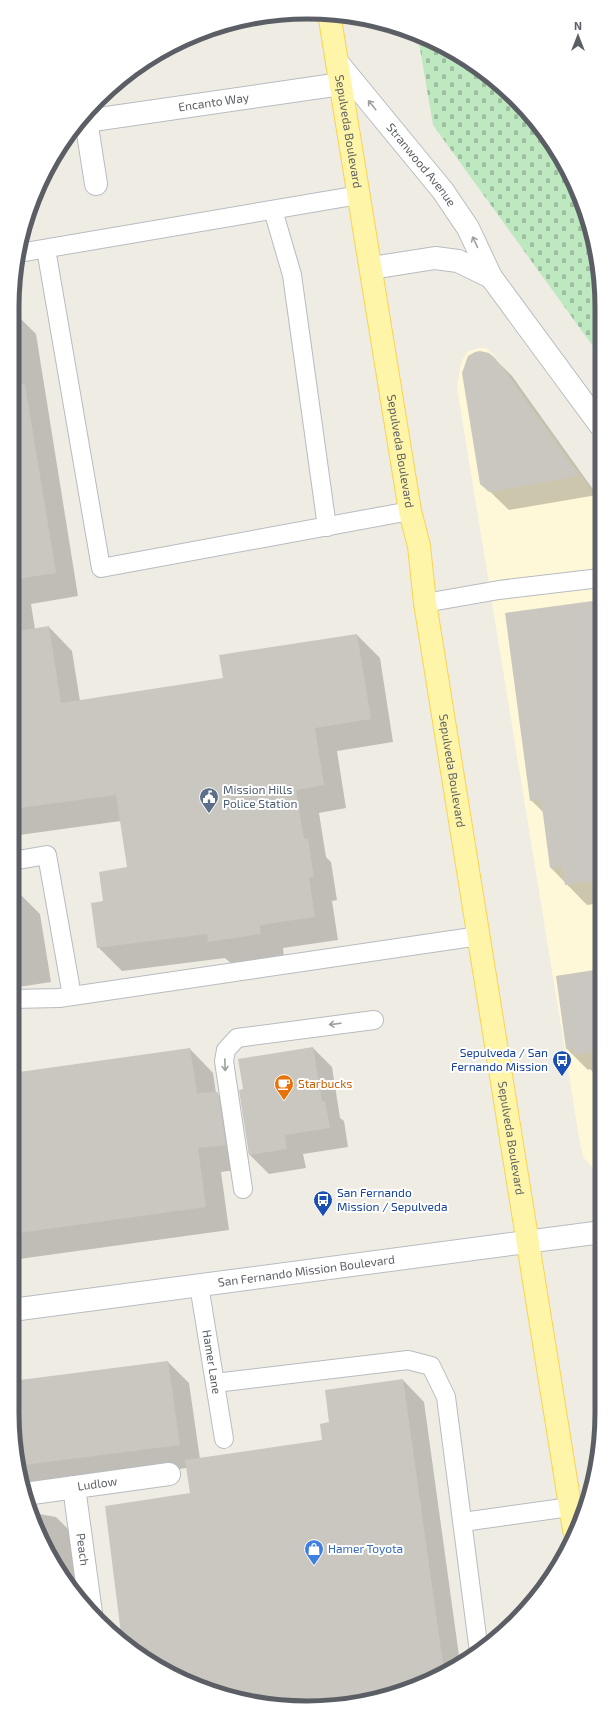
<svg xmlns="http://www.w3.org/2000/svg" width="614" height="1720" viewBox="0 0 614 1720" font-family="'Exo 2',sans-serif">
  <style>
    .commercial { fill: #fff8d8 }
    .cemetery { fill: url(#cemetery-stones) }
    .shadow { fill: #0003 }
    .building { fill: #cac7c0 }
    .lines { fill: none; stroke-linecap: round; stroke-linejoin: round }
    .lane-casing { stroke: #b8bbc0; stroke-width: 20 }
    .street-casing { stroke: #b8bbc0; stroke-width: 24 }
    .secondary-casing { stroke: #b9bcc2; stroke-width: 24 }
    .primary-casing { stroke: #f9d352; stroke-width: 24 }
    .lane { stroke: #fff; stroke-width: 18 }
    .street { stroke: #fff; stroke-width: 22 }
    .secondary { stroke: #fff; stroke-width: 22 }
    .primary { stroke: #fff5a8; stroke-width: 22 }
    .oneway { stroke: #9d9fa3 }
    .labels { text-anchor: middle; stroke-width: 4; stroke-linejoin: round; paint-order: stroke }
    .street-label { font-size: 12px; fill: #5b5f65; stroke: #fff }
    .service-label { font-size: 12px; fill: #4e5e75; stroke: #fff; text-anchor: start }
    .transit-label { font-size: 12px; fill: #164399; stroke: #fff; text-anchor: end }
    .food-label { font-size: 12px; fill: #c56008; stroke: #fff; text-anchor: start }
    .shop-label { font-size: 12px; fill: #366cbe; stroke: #fff; text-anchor: start }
    .rim { fill: none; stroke: #5b5f65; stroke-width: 5 }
  </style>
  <defs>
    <pattern id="cemetery-stones" width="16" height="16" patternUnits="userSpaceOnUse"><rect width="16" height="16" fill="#bee8c0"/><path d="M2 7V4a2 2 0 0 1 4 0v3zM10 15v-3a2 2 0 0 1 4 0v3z" fill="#9dbfa0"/></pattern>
  </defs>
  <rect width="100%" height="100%" fill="#efede3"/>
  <path class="commercial" d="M479 348H486L494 355 600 501 601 1172 596 1171 584 1158 581 1149 457 387 461 363 465 355 469 351Z"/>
  <path class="cemetery" d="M418 37 455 52 529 112 572 177 599 268 600 356 433 125Z"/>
  <g class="shadow">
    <path d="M12 310 36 334 78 596 31 604 35 629 49 627 72 651 80 701 224 679 357 635 380 658 393 742 337 751 346 808 319 813 326 857 331 862 337 900 332 901 338 940 283 948 284 957 233 965 225 958 122 971 98 947 104 902 128 868 121 821 12 836Z"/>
    <path d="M492 356 512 376 597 495 509 510 481 483Z"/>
    <path d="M600 601 601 903 587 905 551 868 544 813 531 800 506 614Z"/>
    <path d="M21 895 40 914 51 982 12 988V896Z"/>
    <path d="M601 970V1074L596 1075 590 1069 588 1070 567 1049 557 976Z"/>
    <path d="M313 1048 332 1067 340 1118 344 1121 348 1147 303 1154 306 1168 269 1174 249 1154 244 1090Z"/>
    <path d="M190 1049 213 1073 216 1093 241 1116 249 1168 221 1172 229 1230 12 1260V1074Z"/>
    <path d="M168 1362 189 1383 200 1459 323 1441 330 1423 403 1380 424 1402 460 1663 383 1698 327 1707 269 1706 176 1677 127 1647 111 1632 122 1630 191 1494 187 1468 23 1489 18 1470 12 1413V1382Z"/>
    <path d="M39 1514 56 1517 77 1538 85 1608 34 1526 31 1515Z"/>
  </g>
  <g class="building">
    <path d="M480 351 489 353 495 358 579 476 489 492 480 484 462 373 468 356 475 352Z"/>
    <path d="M25 384 56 573 12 580V385Z"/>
    <path d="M600 600 601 880 565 885 562 866 550 868 541 799 530 801 505 613Z"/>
    <path d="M49 626 61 703 223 678 219 655 357 634 371 719 315 728 324 785 296 790 304 839 308 838 314 877 309 878 315 917 260 925 261 934 208 942 207 934 97 948 91 903 103 901 99 872 127 867 116 795 12 809V632Z"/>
    <path d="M601 969V1051L574 1055V1048L566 1049 556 976Z"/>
    <path d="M313 1047 322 1101H325L330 1128 285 1135 287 1149 249 1155 239 1090 243 1089 238 1059Z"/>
    <path d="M190 1048 197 1093 218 1092 226 1145 198 1148 206 1207 12 1234V1073Z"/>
    <path d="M168 1361 180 1445 17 1466 12 1413V1381Z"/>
    <path d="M403 1379 444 1671 383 1698 327 1707 269 1706 176 1677 122 1642 105 1506 190 1493 185 1460 322 1440 320 1424 329 1422 325 1390Z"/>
  </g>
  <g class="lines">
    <g class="lane-casing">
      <g id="lane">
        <path d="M273 210 292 275 327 527"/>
        <path d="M46 249 101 568 410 511"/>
        <path d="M19 253 359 195"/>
        <path d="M425 603 499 590 600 578"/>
        <path d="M12 861 47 855 72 996"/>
        <path d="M12 999 59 998 479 936"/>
        <path d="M243 1189 224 1061 226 1050 237 1038 374 1020"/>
        <path id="s1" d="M199 1285 224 1439"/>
        <path d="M215 1383 408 1360 431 1366 446 1397 479 1652"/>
        <path d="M463 1522 570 1507"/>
      </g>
    </g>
    <g class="street-casing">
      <g id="street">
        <path id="s2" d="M337 62 443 191 468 228 491 277 600 425"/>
        <path d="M85 114 96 184"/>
        <path id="s3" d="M86 121 341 84"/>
        <path d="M372 268 435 258 458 261 491 277"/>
        <path id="s4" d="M74 1487 91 1613"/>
        <path id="s5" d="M25 1494 169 1474"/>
      </g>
    </g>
    <g class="secondary-casing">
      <g id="secondary">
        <path id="s6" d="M12 1310 602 1232"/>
      </g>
    </g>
    <g class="primary-casing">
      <g id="primary">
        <path id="s7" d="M329 13 410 511 419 546 425 603 574 1530"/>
      </g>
    </g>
    <use href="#lane" class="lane"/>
    <use href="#street" class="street"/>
    <use href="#secondary" class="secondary"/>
    <use href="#primary" class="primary"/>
  </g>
  <defs><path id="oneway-shaft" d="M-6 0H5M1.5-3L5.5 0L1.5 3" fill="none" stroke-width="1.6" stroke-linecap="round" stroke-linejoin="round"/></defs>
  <g class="oneway">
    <use href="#oneway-shaft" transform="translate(372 105) rotate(-129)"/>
    <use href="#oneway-shaft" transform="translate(475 242) rotate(-115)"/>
    <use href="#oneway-shaft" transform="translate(335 1024) rotate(173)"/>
    <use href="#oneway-shaft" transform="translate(225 1065) rotate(88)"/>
  </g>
  <defs>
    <g id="civic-pin" transform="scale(1)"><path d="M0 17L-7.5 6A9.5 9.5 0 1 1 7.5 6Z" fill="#5c6f8a" stroke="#fff"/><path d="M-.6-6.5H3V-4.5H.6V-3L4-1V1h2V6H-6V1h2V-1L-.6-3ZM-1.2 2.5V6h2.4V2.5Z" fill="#fff"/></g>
    <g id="bus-pin" transform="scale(1)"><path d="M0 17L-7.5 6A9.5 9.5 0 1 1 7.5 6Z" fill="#1a4fb4" stroke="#fff"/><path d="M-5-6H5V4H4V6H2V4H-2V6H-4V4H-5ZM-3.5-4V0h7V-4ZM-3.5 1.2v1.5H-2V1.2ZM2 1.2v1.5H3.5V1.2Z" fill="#fff"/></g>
    <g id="cafe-pin" transform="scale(1)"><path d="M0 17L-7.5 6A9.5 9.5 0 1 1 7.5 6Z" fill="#e8710a" stroke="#fff"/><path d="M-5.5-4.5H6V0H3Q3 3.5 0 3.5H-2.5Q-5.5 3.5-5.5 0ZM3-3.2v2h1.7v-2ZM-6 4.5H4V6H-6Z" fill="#fff"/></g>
    <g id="shop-pin" transform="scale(1)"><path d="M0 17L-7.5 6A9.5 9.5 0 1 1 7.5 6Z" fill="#3f7fe0" stroke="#fff"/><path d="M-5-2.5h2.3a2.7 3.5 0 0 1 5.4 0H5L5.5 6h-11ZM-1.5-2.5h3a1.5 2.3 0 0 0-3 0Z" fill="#fff"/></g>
  </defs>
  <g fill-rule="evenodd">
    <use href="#civic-pin" x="209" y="797"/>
    <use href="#bus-pin" x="562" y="1060"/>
    <use href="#cafe-pin" x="284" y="1084"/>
    <use href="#bus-pin" x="323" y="1200"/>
    <use href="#shop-pin" x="314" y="1549"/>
  </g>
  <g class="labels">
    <g class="street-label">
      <text dy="4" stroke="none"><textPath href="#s3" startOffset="129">Encanto Way</textPath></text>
      <text dy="4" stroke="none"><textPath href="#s7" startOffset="120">Sepulveda Boulevard</textPath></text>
      <text dy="4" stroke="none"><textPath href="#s2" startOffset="133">Stranwood Avenue</textPath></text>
      <text dy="4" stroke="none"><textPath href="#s7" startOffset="444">Sepulveda Boulevard</textPath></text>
      <text dy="4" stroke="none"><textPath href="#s7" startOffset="768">Sepulveda Boulevard</textPath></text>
      <text dy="4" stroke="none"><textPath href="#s7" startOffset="1140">Sepulveda Boulevard</textPath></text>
      <text dy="4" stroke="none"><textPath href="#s6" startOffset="297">San Fernando Mission Boulevard</textPath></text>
      <text dy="4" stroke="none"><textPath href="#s1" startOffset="78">Hamer Lane</textPath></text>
      <text dy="4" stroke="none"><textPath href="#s5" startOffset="73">Ludlow</textPath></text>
      <text dy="4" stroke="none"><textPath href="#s4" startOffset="63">Peach</textPath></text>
    </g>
    <g class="service-label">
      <text x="223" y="794">Mission Hills<tspan x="223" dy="14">Police Station</tspan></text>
    </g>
    <g class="transit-label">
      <text x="548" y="1057">Sepulveda / San<tspan x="548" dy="14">Fernando Mission</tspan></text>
      <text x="337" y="1197" text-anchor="start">San Fernando<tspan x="337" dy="14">Mission / Sepulveda</tspan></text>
    </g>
    <g class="food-label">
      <text x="298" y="1088">Starbucks</text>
    </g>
    <g class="shop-label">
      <text x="328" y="1553">Hamer Toyota</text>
    </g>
  </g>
  <path d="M0 0H614V1720H0ZM307 19H307A288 288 0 0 1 595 307V1413A288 288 0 0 1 307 1701H307A288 288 0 0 1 19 1413V307A288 288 0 0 1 307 19Z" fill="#fff" fill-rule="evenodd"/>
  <path class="rim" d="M307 19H307A288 288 0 0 1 595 307V1413A288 288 0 0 1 307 1701H307A288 288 0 0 1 19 1413V307A288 288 0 0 1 307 19Z"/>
  <g transform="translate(578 36)" stroke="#ffffff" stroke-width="3" paint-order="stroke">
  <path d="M0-3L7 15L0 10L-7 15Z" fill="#5b5f65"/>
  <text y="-6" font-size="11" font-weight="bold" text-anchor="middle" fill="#5b5f65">N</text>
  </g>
</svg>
